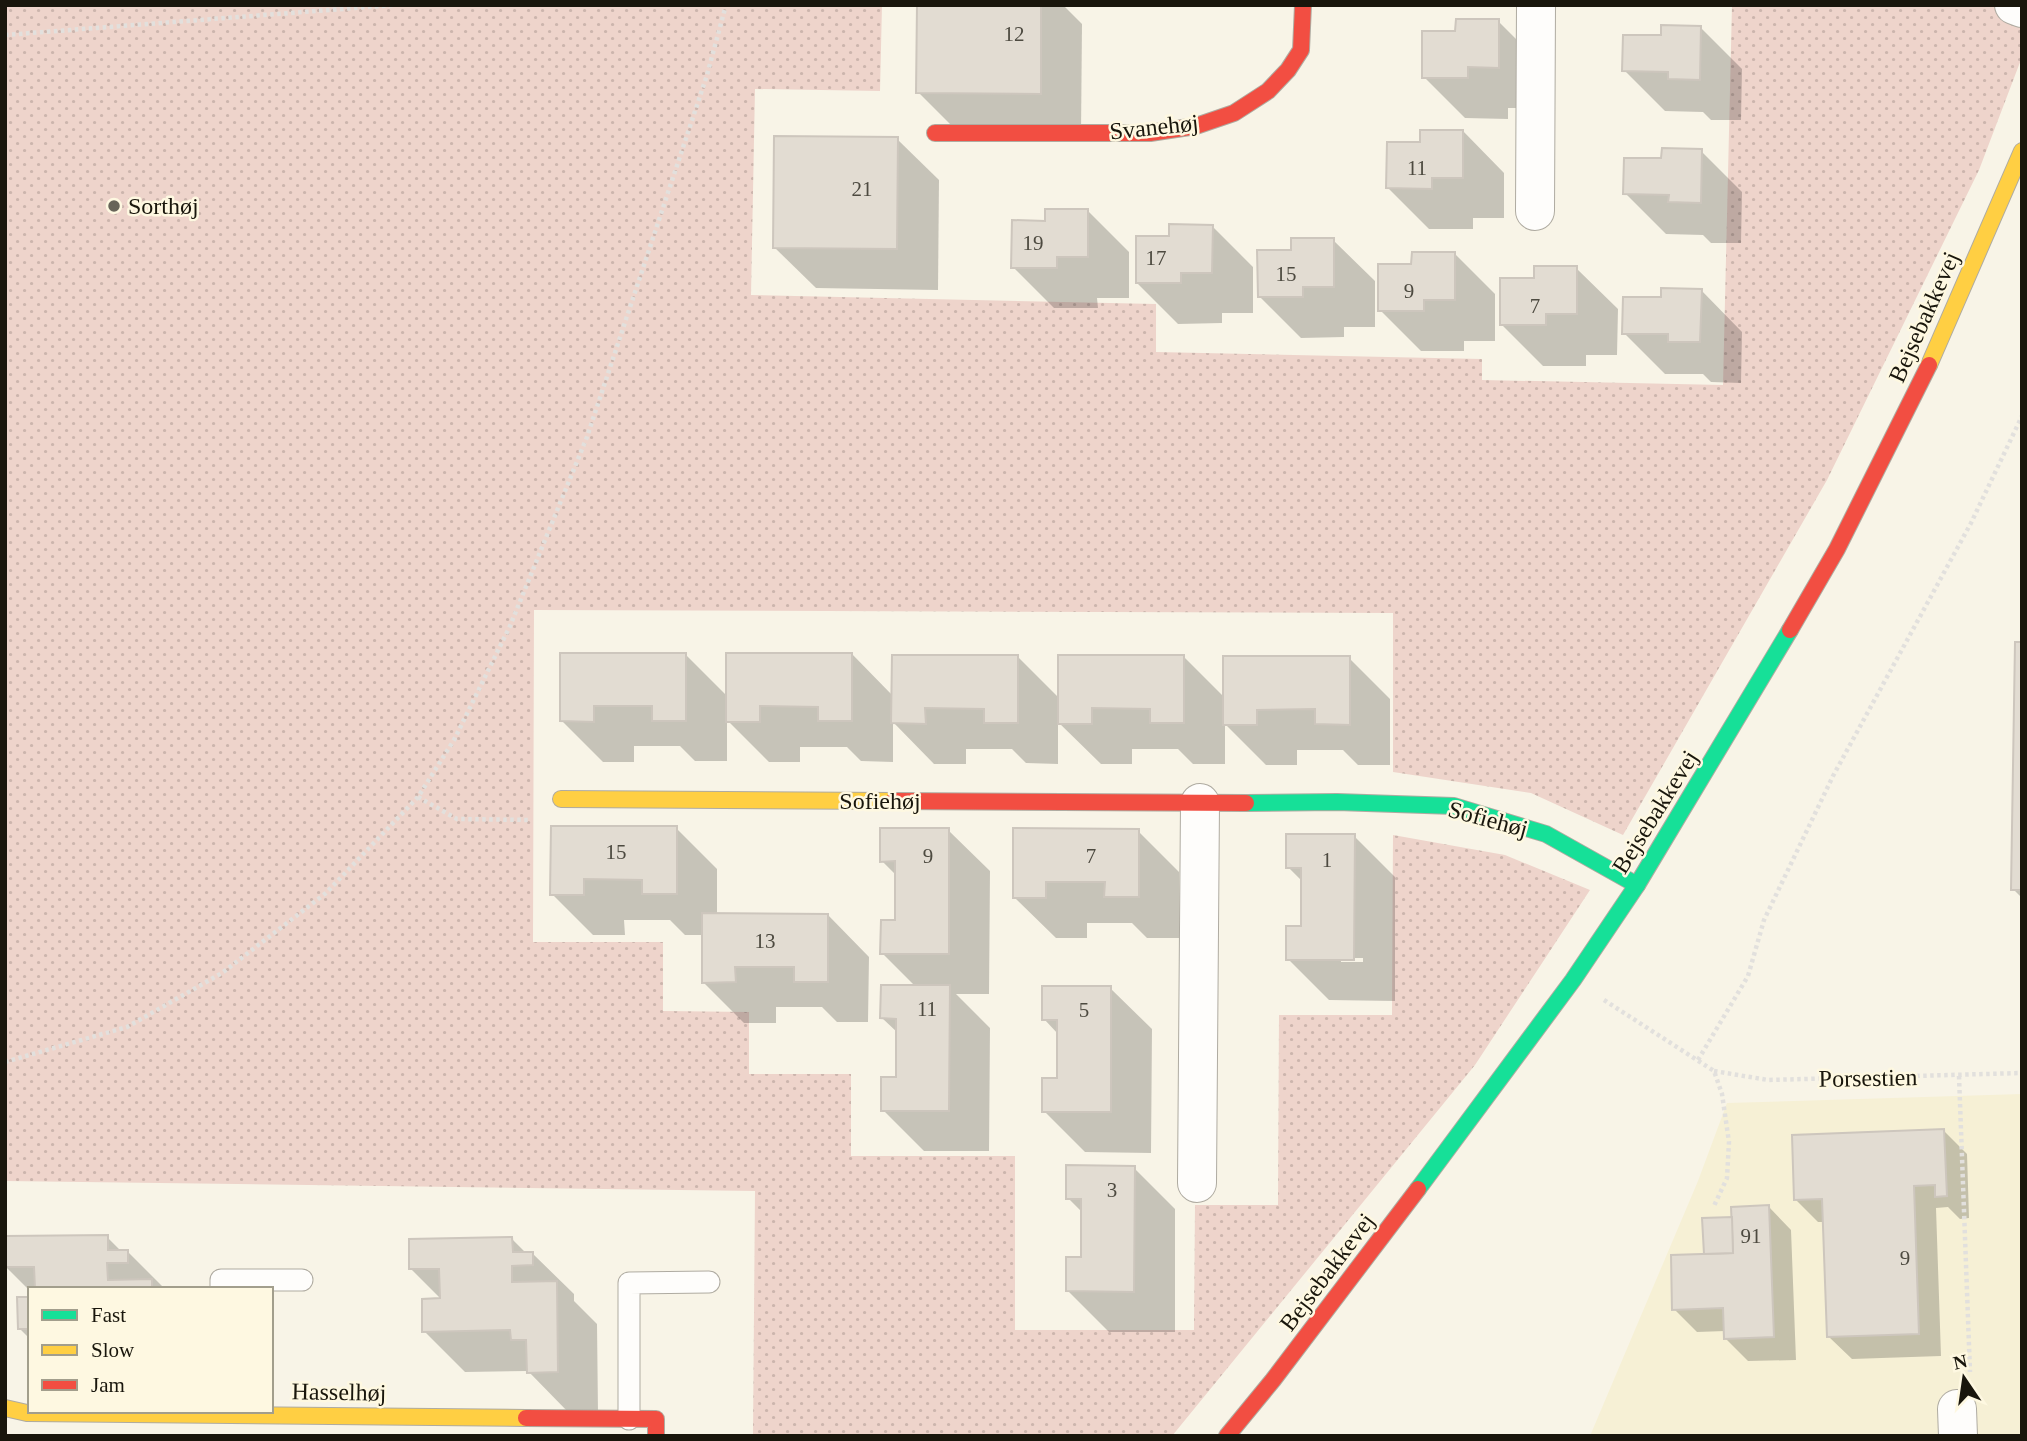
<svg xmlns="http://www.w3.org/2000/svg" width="2027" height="1441" viewBox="0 0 2027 1441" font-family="Georgia,serif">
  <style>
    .built { fill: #f6f0d5 }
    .grass { fill: url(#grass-dots) }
    .shadow { fill: #0003; fill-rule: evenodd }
    .building { fill: #e2dcd2; stroke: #cdc6bd; stroke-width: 2 }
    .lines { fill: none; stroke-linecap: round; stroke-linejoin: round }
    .lane-casing { stroke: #afaba1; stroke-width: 23 }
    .street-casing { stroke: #afaba1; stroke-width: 40 }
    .fast-casing { stroke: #afaba1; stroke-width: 18 }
    .slow-casing { stroke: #afaba1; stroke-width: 18 }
    .jam-casing { stroke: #afaba1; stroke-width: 18 }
    .path { stroke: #e2e0dd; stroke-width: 4.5; stroke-dasharray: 3.5 3.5; stroke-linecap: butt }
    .lane { stroke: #fefdfb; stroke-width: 21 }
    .street { stroke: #fefdfb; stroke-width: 38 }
    .fast { stroke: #16e098; stroke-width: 16 }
    .slow { stroke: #ffcf43; stroke-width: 16 }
    .jam { stroke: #f24e42; stroke-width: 16 }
    .poi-dot { fill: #676459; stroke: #fef8e1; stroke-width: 2.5 }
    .labels { text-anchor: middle; stroke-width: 5; stroke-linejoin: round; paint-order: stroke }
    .number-label { font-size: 21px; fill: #4d4a40 }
    .street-label { font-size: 24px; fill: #19160c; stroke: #fef8e1 }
    .poi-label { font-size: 24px; fill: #19160c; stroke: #fef8e1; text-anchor: start }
  </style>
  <defs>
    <pattern id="grass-dots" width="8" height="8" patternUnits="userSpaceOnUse" patternTransform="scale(1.75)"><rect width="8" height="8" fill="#eed4cb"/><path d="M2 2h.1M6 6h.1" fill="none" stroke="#ccb5ad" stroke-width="1.8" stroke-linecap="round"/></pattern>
  </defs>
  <rect width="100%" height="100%" fill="#f8f4e7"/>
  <path class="built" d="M2022 1094V1436H1590L1698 1181 1727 1103Z"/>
  <path class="grass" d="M5 5H882L880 91 755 89 751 295 1156 304V352L1482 359V380L1723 385 1732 5H2022V57L1979 170 1827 480 1623 835 1531 793 1393 772V613L534 610 533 942H663V1011L749 1012V1074H851V1156H1015V1330H1194L1195 1205H1278L1279 1015H1392L1393 835 1505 855 1590 890 1475 1065 1172 1436H753L755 1191 5 1181Z"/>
  <g class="shadow">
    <path d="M919 5H1063L1082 24 1081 134 959 133 918 92Z"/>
    <path d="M1498 21 1539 62V108H1508V119L1465 118 1424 77 1457 33Z"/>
    <path d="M1701 28 1742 69 1741 120H1711L1703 112 1665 111 1624 70 1663 37Z"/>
    <path d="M1463 131 1504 173V218H1473V229H1429L1388 188 1422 144Z"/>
    <path d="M897 139 939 180 938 290 816 288 774 247Z"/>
    <path d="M1701 151 1742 192 1741 243H1711L1703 235 1666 234 1625 193 1663 160Z"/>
    <path d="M1088 211 1129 252V298H1097L1098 308H1054L1013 267 1047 222Z"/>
    <path d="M1212 226 1253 267V313H1222V323L1178 324 1137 283 1171 238Z"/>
    <path d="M1333 240 1375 281V327H1344V337L1301 338 1259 296 1293 252Z"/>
    <path d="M1454 253 1495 294V341H1464V351H1421L1380 310 1413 265Z"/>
    <path d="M1576 268 1618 309 1617 355H1586V366H1543L1502 325Z"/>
    <path d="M1701 290 1742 332 1741 383 1711 382 1703 374H1665L1624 333 1663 299Z"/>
    <path d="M2022 643V898L2013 889Z"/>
    <path d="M852 654 893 696 1017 656 1060 699 1184 657 1225 698 1349 658 1390 699V765H1358L1343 750H1297V765H1266L1225 724V764H1193L1178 749H1132V764H1101L1058 722V764L1026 763 1012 749H966V764H934L893 722V762L861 761 847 747H800V762H769L727 720V761H695L680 746H634V762H603L562 721 686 655 728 697Z"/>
    <path d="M676 828 717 869V915H828L869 957 868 1022H837L822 1007H776V1023H744L703 982V935H685L670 920H624L625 935H593L552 894Z"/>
    <path d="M948 830 990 871 989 994H956L990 1028 989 1151H924L883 1110 897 1078 898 1033 882 1018 916 987 882 953 897 921V876L882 861Z"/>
    <path d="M1138 831 1179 872V938H1147L1132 923H1087V938H1056L1014 897Z"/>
    <path d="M1354 836 1395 877V1001L1329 1000 1288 959 1303 928V882L1288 867ZM1341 958H1363V962H1341Z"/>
    <path d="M1110 988 1152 1029 1151 1153 1085 1152 1044 1111 1059 1080V1035L1044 1019Z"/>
    <path d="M1944 1131 1967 1154 1969 1218 1960 1219 1948 1207 1936 1208 1941 1356 1852 1359 1829 1337 1825 1222H1818L1796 1200Z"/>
    <path d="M1134 1168 1175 1209V1332H1109L1068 1291 1083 1259V1213L1068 1198Z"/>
    <path d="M1769 1207 1791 1230 1796 1360 1748 1361 1725 1338V1331L1697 1332 1674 1309 1733 1218Z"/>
    <path d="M107 1237 122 1252H128L165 1289H30V1291L6 1267Z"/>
    <path d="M512 1239 527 1254 532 1253 574 1294V1301L597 1324 598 1413H569L528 1371 465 1372 424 1331 442 1300 411 1269Z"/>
    <path d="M30 1298V1339L19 1328Z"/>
  </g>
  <g class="building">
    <path d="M917 5H1041V94L916 93Z"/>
    <path d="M1456 19H1499V68L1468 67V78H1422V31H1455Z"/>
    <path d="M1661 25 1701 26 1700 80 1668 79V72L1622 71 1623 35H1661Z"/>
    <path d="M1420 130H1463V178H1432V189L1386 188 1387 142H1420Z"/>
    <path d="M774 136 898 137 897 249 773 248Z"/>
    <path d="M1662 148 1702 149 1701 203 1668 202 1669 195 1623 194 1624 158H1661Z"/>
    <path d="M1045 209H1088V257H1057V268H1011L1012 220 1045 221Z"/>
    <path d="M1169 224 1213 225 1212 273H1181V283H1136V236H1169Z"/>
    <path d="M1291 238H1334V287H1303V297H1258L1257 250H1291Z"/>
    <path d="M1412 252H1455V300H1424V311H1378V264H1411Z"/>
    <path d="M1534 266H1577V314H1546V325H1500V278H1534Z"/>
    <path d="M1661 288 1702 289 1700 342H1668V334H1622L1623 297H1661Z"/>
    <path d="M2015 642H2022V890H2011Z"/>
    <path d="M560 653H686V721H652V706H594V722L560 721Z"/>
    <path d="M726 653H852V721H818V707L760 706V722H726Z"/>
    <path d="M892 655H1018V723H984V709L925 708 926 724 891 723Z"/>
    <path d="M1058 655H1184V723H1150V709L1092 708V724H1058Z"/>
    <path d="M1223 656H1350V725L1315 724V709L1257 710V725H1223Z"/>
    <path d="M551 826H677V894H642V880L584 879V895H550Z"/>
    <path d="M880 828H949V954H880L881 920H895V861L880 862Z"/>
    <path d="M1013 828 1139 829V897H1104L1105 882H1046V898H1013Z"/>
    <path d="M1286 834H1355L1354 960H1286V926H1301V868H1286Z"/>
    <path d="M702 913 828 914V982H794V967H735L736 982 702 983Z"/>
    <path d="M881 985H950L949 1111H881V1077H896V1019L880 1018Z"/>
    <path d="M1042 986H1111V1112H1042V1078H1057V1020H1042Z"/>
    <path d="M1944 1129 1947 1196 1935 1197V1185L1914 1186 1919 1334 1827 1337 1822 1199 1794 1200 1792 1135Z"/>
    <path d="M1066 1165 1135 1166 1134 1292 1066 1291V1257H1081V1199H1066Z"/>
    <path d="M1769 1205 1774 1337 1724 1339 1723 1308 1672 1310 1671 1255 1733 1253 1731 1207Z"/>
    <path d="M1732 1217 1733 1253 1704 1254 1702 1218Z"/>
    <path d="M108 1235V1250H128V1263H107L108 1280 152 1279V1289H35L34 1267H5V1236Z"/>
    <path d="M512 1237 513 1252H533V1265L512 1266V1282L557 1281 558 1372 527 1373 526 1340H511L510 1330 422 1332V1299L440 1298 439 1269H409V1239Z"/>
    <path d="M17 1297H30V1329H18Z"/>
  </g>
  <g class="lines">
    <g class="lane-casing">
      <g id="lane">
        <path d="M221 1289V1280H302"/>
        <path d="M629 1419V1283L709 1282"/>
      </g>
    </g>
    <g class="street-casing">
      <g id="street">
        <path d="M2014 5 2022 8"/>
        <path d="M1535 211 1536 5"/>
        <path d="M1197 1183 1200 803"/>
        <path d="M1957 1409 1958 1436"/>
      </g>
    </g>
    <g class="fast-casing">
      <g id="fast">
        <path d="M1246 803 1337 802 1454 806 1546 834 1637 885"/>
        <path d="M1418 1189 1573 980 1637 885 1790 630"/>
      </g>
    </g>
    <g class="slow-casing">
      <g id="slow">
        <path d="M1929 365 2022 151"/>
        <path d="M561 799 893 801"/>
        <path d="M5 1408 27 1413 526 1418"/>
      </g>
    </g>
    <g class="jam-casing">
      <g id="jam">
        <path d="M935 133H1150L1196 126 1234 113 1268 91 1288 70 1301 50 1303 5"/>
        <path d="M1790 630 1837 549 1929 365"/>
        <path d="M893 801 1246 803"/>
        <path d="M526 1418 656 1419V1436"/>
        <path d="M1227 1436 1273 1380 1418 1189"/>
      </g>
    </g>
    <g class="path">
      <path d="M5 35 394 5"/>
      <path d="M418 797 457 819 530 820"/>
      <path d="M1604 1000 1714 1071 1722 1094 1729 1142 1727 1178 1713 1208"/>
      <path d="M1698 1060 1748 976 1764 920 1833 776 1971 523 2022 416"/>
      <path d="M5 1062 127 1027 222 973 326 893 418 797 454 740 510 626 587 437 707 75 726 5"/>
      <path d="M1714 1071 1768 1080 2022 1073"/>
      <path d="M1959 1076 1970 1372"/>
    </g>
    <use href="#lane" class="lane"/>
    <use href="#street" class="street"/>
    <use href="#fast" class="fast"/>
    <use href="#slow" class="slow"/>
    <use href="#jam" class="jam"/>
  </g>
  <circle class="poi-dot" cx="114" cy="206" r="7"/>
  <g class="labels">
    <g class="number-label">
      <text x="1014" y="41">12</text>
      <text x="1417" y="175">11</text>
      <text x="862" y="196">21</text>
      <text x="1033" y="250">19</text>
      <text x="1156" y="265">17</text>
      <text x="1286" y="281">15</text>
      <text x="1409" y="298">9</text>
      <text x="1535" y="313">7</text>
      <text x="616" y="859">15</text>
      <text x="928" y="863">9</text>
      <text x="1091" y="863">7</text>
      <text x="1327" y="867">1</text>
      <text x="765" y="948">13</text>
      <text x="927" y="1016">11</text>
      <text x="1084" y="1017">5</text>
      <text x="1112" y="1197">3</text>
      <text x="1751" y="1243">91</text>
      <text x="1905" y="1265">9</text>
    </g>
    <g class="street-label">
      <text transform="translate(1154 127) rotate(-6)" y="8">Svanehøj</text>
      <text transform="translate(1924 317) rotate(-66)" y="8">Bejsebakkevej</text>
      <text x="880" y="809">Sofiehøj</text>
      <text transform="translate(1655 812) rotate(-58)" y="8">Bejsebakkevej</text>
      <text transform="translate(1488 819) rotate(15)" y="8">Sofiehøj</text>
      <text transform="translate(1868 1078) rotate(-1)" y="8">Porsestien</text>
      <text transform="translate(1327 1272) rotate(-53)" y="8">Bejsebakkevej</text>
      <text transform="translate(339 1392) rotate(1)" y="8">Hasselhøj</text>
    </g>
    <g class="poi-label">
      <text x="128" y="214">Sorthøj</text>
    </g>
  </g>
  <rect width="2027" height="1441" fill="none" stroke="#19160c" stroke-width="14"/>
  <rect x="28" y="1287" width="245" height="126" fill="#fef8e1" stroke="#a29e8c" stroke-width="2"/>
  <rect x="42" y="1310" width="35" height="10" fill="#16e098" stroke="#a29e8c" stroke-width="2"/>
  <text x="91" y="1322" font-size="21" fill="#19160c">Fast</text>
  <rect x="42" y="1345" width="35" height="10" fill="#ffcf43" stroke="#a29e8c" stroke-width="2"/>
  <text x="91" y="1357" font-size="21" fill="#19160c">Slow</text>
  <rect x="42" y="1380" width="35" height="10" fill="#f24e42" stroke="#a29e8c" stroke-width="2"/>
  <text x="91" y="1392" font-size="21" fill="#19160c">Jam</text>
  <g transform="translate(1964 1378) rotate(347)" stroke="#fef8e1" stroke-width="5" paint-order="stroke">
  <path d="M0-5L12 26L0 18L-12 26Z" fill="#19160c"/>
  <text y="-10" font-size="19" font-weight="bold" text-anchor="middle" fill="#19160c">N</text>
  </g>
</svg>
